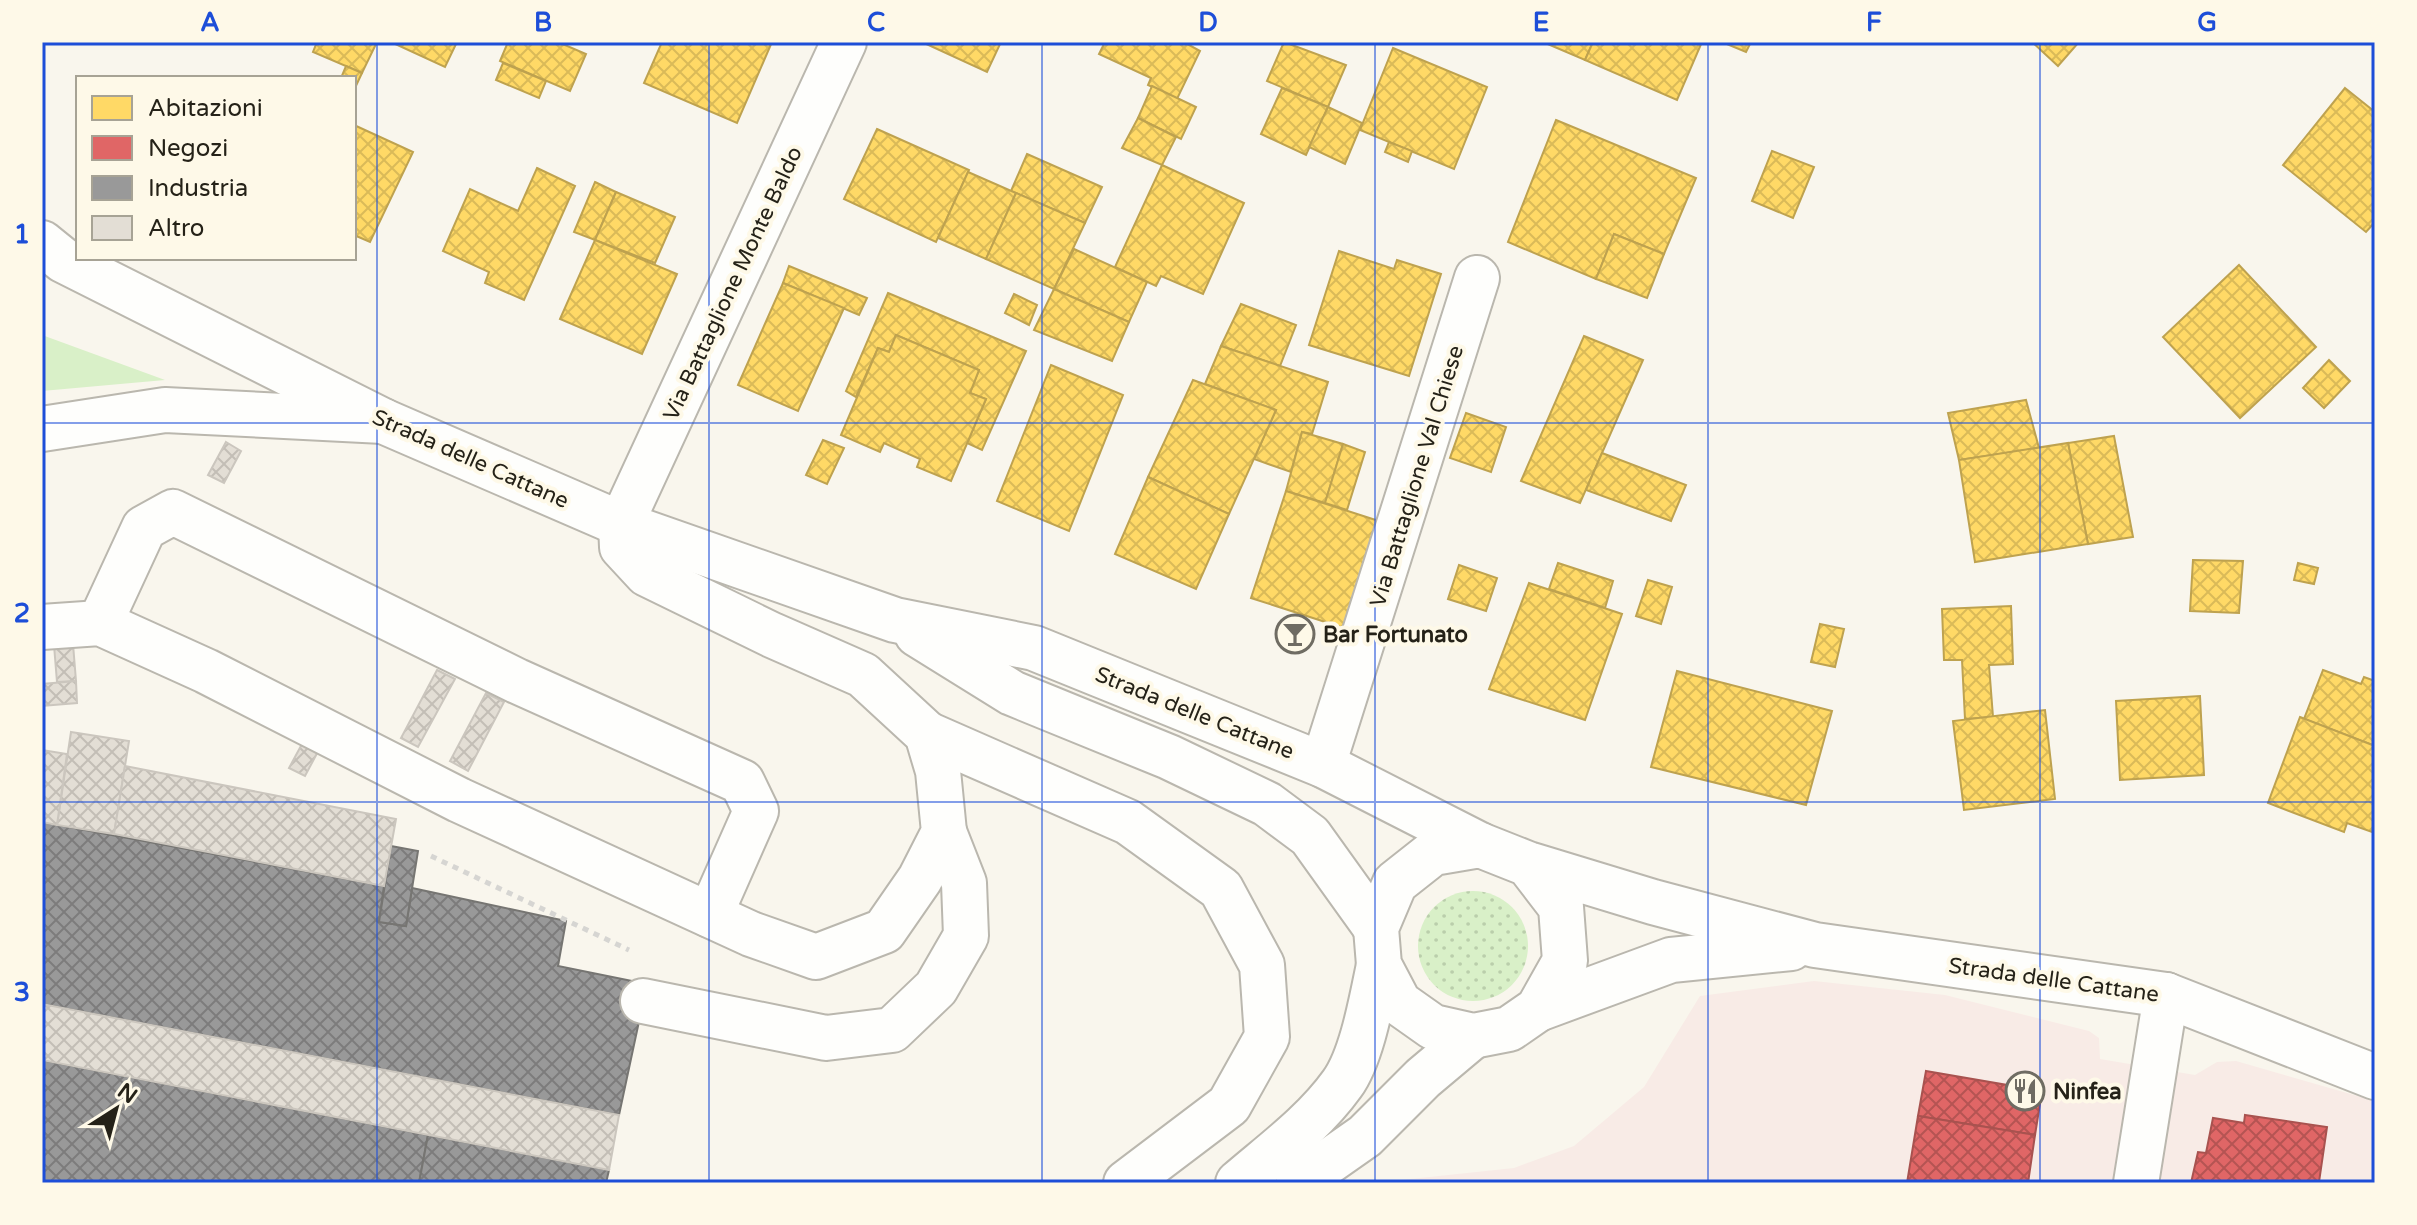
<svg xmlns="http://www.w3.org/2000/svg" width="2417" height="1225" viewBox="0 0 2417 1225" font-family="'Varela Round',sans-serif">
  <style>
    .commercial { fill: #f8ebe6 }
    .grass { fill: #d9f0c8 }
    .garden { fill: url(#garden-dots) }
    .homes { fill: url(#homes-cross-hatch); stroke: #bea24f; stroke-width: 2 }
    .shops { fill: url(#shops-cross-hatch); stroke: #a8524f; stroke-width: 2 }
    .industry { fill: url(#industry-cross-hatch); stroke: #767572; stroke-width: 2 }
    .building { fill: url(#building-cross-hatch); stroke: #cbc6be; stroke-width: 2 }
    .lines { fill: none; stroke-linecap: round; stroke-linejoin: round }
    .minor-casing { stroke: #bab7ae; stroke-width: 48 }
    .major-casing { stroke: #bab7ae; stroke-width: 48 }
    .path { stroke: #d6d5d2; stroke-width: 5; stroke-dasharray: 6 6; stroke-linecap: butt }
    .minor { stroke: #fefefc; stroke-width: 44 }
    .major { stroke: #fefefc; stroke-width: 44 }
    .grid { fill: none; stroke: #1d4ed8; stroke-width: 2; stroke-opacity: 0.55 }
    .labels { text-anchor: middle; stroke-width: 8; stroke-linejoin: round; paint-order: stroke }
    .street-label { font-size: 22px; fill: #252218; stroke: #fef9e8 }
    .poi-label { font-size: 22px; font-weight: bold; fill: #252218; stroke: #fef9e8; text-anchor: start }
    .neatline { fill: none; stroke: #1d4ed8; stroke-width: 3 }
    .grid-label { font-size: 26px; text-anchor: middle; font-weight: bold; fill: #1d4ed8 }
  </style>
  <defs>
    <pattern id="garden-dots" width="8" height="8" patternUnits="userSpaceOnUse" patternTransform="scale(2)"><rect width="8" height="8" fill="#d9f0c8"/><path d="M2 2h.1M6 6h.1" fill="none" stroke="#baceab" stroke-width="1.8" stroke-linecap="round"/></pattern>
    <pattern id="homes-cross-hatch" width="8" height="8" patternUnits="userSpaceOnUse" patternTransform="scale(2)"><rect width="8" height="8" fill="#ffd966"/><path d="M0 0l8 8M0 8l8-8" fill="none" stroke="#daba58"/></pattern>
    <pattern id="shops-cross-hatch" width="8" height="8" patternUnits="userSpaceOnUse" patternTransform="scale(2)"><rect width="8" height="8" fill="#e06666"/><path d="M0 0l8 8M0 8l8-8" fill="none" stroke="#b55453"/></pattern>
    <pattern id="industry-cross-hatch" width="8" height="8" patternUnits="userSpaceOnUse" patternTransform="scale(2)"><rect width="8" height="8" fill="#999"/><path d="M0 0l8 8M0 8l8-8" fill="none" stroke="#7d7c7c"/></pattern>
    <pattern id="building-cross-hatch" width="8" height="8" patternUnits="userSpaceOnUse" patternTransform="scale(2)"><rect width="8" height="8" fill="#e3ded5"/><path d="M0 0l8 8M0 8l8-8" fill="none" stroke="#c3beb6"/></pattern>
  </defs>
  <rect width="100%" height="100%" fill="#f9f6ed"/>
  <path class="commercial" d="M1814 981 1945 995 2089 1031 2099 1038 2100 1059 2195 1075 2217 1062 2236 1061 2375 1101V1183H1373L1514 1168 1574 1146 1644 1087 1700 996Z"/>
  <path class="grass" d="M42 335 165 380 42 391Z"/>
  <circle class="garden" cx="1473" cy="946" r="55"/>
  <g class="homes">
    <path d="M317 42H377L362 73 313 52Z"/>
    <path d="M391 42H457L445 67Z"/>
    <path d="M508 42H558L586 54 570 91 500 61Z"/>
    <path d="M662 42H772L737 123 644 83Z"/>
    <path d="M922 42H1001L987 72Z"/>
    <path d="M1105 42H1190L1189 45 1200 51 1177 99 1148 85 1151 78 1099 54Z"/>
    <path d="M1284 42 1346 65 1328 107 1267 81Z"/>
    <path d="M1543 42H1593L1585 60Z"/>
    <path d="M1593 42H1702L1677 100 1585 60Z"/>
    <path d="M1722 42H1751L1746 52Z"/>
    <path d="M2032 42H2079L2058 66Z"/>
    <path d="M1393 48 1487 87 1454 169 1360 130Z"/>
    <path d="M503 63 546 81 539 98 496 80Z"/>
    <path d="M346 66 362 73 354 90V78H341Z"/>
    <path d="M1152 86 1196 107 1181 139 1138 118Z"/>
    <path d="M1282 88 1328 107 1306 155 1261 134Z"/>
    <path d="M2345 88 2375 112V222L2366 232 2283 165Z"/>
    <path d="M1328 107 1362 123 1345 164 1309 147Z"/>
    <path d="M1138 118 1176 137 1162 165 1122 148Z"/>
    <path d="M1556 120 1696 178 1664 254 1614 234 1596 279 1508 242Z"/>
    <path d="M354 125 413 152 370 242 354 235Z"/>
    <path d="M877 129 969 170 936 242 844 199Z"/>
    <path d="M1389 142 1412 151 1408 162 1385 152Z"/>
    <path d="M1772 151 1814 167 1793 218 1752 201Z"/>
    <path d="M1027 154 1102 187 1085 223 1011 191Z"/>
    <path d="M1162 165 1244 203 1203 294 1161 276 1156 286 1115 267Z"/>
    <path d="M537 168 575 186 524 300 485 283 489 272 443 251 470 189 518 211Z"/>
    <path d="M968 172 1016 193 986 259 938 238Z"/>
    <path d="M595 182 616 192 595 240 574 232Z"/>
    <path d="M616 192 675 217 655 263 595 240Z"/>
    <path d="M1016 193 1085 223 1054 289 986 259Z"/>
    <path d="M1614 234 1664 254 1647 298 1596 279Z"/>
    <path d="M595 240 677 274 642 354 560 319Z"/>
    <path d="M1074 249 1147 282 1129 322 1054 289Z"/>
    <path d="M1339 251 1394 269 1397 260 1441 274 1409 376 1309 345Z"/>
    <path d="M2239 265 2316 347 2240 418 2163 337Z"/>
    <path d="M789 266 867 298 859 315 783 283Z"/>
    <path d="M783 283 844 308 798 411 738 385Z"/>
    <path d="M1054 289 1129 322 1112 361 1034 330Z"/>
    <path d="M888 293 1026 351 982 450 967 443 986 399 970 393 979 370 896 335 889 352 878 348 856 397 846 391Z"/>
    <path d="M1014 294 1037 305 1029 325 1005 313Z"/>
    <path d="M1241 304 1296 325 1280 366 1221 346Z"/>
    <path d="M896 335 979 370 970 393 986 399 951 481 917 467 920 459 884 443 880 452 841 435 878 348 889 352Z"/>
    <path d="M1584 336 1643 360 1580 503 1521 481Z"/>
    <path d="M1221 346 1328 382 1312 434 1302 432 1291 472 1254 459 1276 410 1205 384Z"/>
    <path d="M2329 360 2350 381 2324 408 2303 388Z"/>
    <path d="M1051 365 1123 395 1069 531 997 501Z"/>
    <path d="M1193 380 1276 410 1229 514 1148 477Z"/>
    <path d="M2026 400 2039 448 1959 460 1948 413Z"/>
    <path d="M1466 413 1506 427 1491 472 1450 458Z"/>
    <path d="M1302 432 1343 444 1325 503 1286 491Z"/>
    <path d="M2114 436 2133 537 2088 544 2068 443Z"/>
    <path d="M823 440 844 448 827 484 806 475Z"/>
    <path d="M2068 443 2088 544 1975 562 1959 460Z"/>
    <path d="M1343 444 1365 452 1347 510 1325 503Z"/>
    <path d="M1602 453 1686 485 1671 521 1586 490Z"/>
    <path d="M1148 477 1229 514 1196 589 1115 554Z"/>
    <path d="M1286 491 1388 524 1353 631 1251 598Z"/>
    <path d="M2193 560 2243 561 2239 613 2190 611Z"/>
    <path d="M1558 563 1613 581 1605 608 1549 589Z"/>
    <path d="M2298 563 2318 568 2314 584 2294 580Z"/>
    <path d="M1459 565 1497 578 1486 611 1448 599Z"/>
    <path d="M1648 580 1672 587 1661 624 1636 616Z"/>
    <path d="M1529 583 1622 614 1585 720 1489 689Z"/>
    <path d="M2011 606 2013 664 1989 665 1993 717 1965 719 1962 660H1944L1942 609Z"/>
    <path d="M1820 624 1844 629 1835 667 1811 662Z"/>
    <path d="M2323 670 2361 684 2364 677 2375 681V746L2304 719Z"/>
    <path d="M1677 671 1832 711 1806 805 1651 767Z"/>
    <path d="M2200 696 2204 775 2120 780 2116 701Z"/>
    <path d="M2045 710 2055 799 1964 810 1953 721Z"/>
    <path d="M2300 717 2375 746V823L2372 832 2347 823 2344 832 2268 803Z"/>
  </g>
  <g class="shops">
    <path d="M1926 1071 2042 1091 2035 1135 1918 1116Z"/>
    <path d="M2245 1115 2327 1127 2319 1182 2328 1183H2191L2198 1152 2206 1153 2213 1118 2244 1123Z"/>
    <path d="M1918 1116 2035 1135 2028 1183H1907Z"/>
  </g>
  <g class="industry">
    <path d="M42 822 384 886 379 922 406 926 412 888 566 921 558 966 647 984 619 1115 42 1004Z"/>
    <path d="M391 846 418 851 406 926 379 922Z"/>
    <path d="M42 1060 428 1135 419 1183H42Z"/>
    <path d="M428 1135 609 1170 606 1183H419Z"/>
  </g>
  <g class="building">
    <path d="M226 442 241 451 224 483 208 475Z"/>
    <path d="M73 644 76 681 57 682 54 645Z"/>
    <path d="M437 670 455 679 418 747 401 738Z"/>
    <path d="M76 681 77 703 42 706V684Z"/>
    <path d="M486 693 504 702 468 771 450 761Z"/>
    <path d="M71 732 129 741 114 834 57 825Z"/>
    <path d="M308 733 323 742 305 776 289 768Z"/>
    <path d="M42 750 67 754 57 825 42 822Z"/>
    <path d="M125 766 396 819 384 886 114 834Z"/>
    <path d="M42 1004 619 1115 609 1170 42 1060Z"/>
  </g>
  <g class="lines">
    <g class="minor-casing">
      <g id="minor">
        <path d="M42 243 63 260 383 421 621 524 895 620 1034 648 1323 765 1480 845"/>
        <path d="M100 623 144 528 173 512 517 681 742 782 756 811 710 915"/>
        <path d="M42 627 100 623 206 671 459 800 751 934 816 957 884 931 920 879 944 832 938 771 927 734 863 675 772 635 647 574 622 547 621 524 844 42"/>
        <path d="M917 634 1012 693 1169 757 1267 804 1310 836 1376 928"/>
        <path d="M927 734 1128 822 1221 889 1262 965 1267 1037 1229 1105 1126 1183"/>
        <path d="M1323 765 1477 278"/>
        <path d="M1528 864 1561 907 1565 961 1538 1009 1509 1029 1473 1036 1433 1027 1399 1003 1379 965 1376 928 1395 883 1433 853 1480 845 1528 864 1653 902 1815 945 2166 995 2375 1077"/>
        <path d="M643 1001 826 1038 892 1030 936 988 966 936 964 883 944 832"/>
        <path d="M1538 1009 1671 960 1791 948"/>
        <path d="M1238 1183C1274 1152 1314 1123 1342 1084 1362 1057 1372 998 1379 965"/>
        <path d="M1298 1183 1365 1136 1423 1078 1473 1036"/>
        <path d="M2136 1183 2166 995"/>
      </g>
    </g>
    <g class="major-casing">
      <path id="major" d="M42 429 165 410 383 421"/>
    </g>
    <path class="path" d="M431 856 629 950"/>
    <use href="#minor" class="minor"/>
    <use href="#major" class="major"/>
  </g>
  <path class="grid" d="M377 42V1183M709 42V1183M1042 42V1183M1375 42V1183M1708 42V1183M2040 42V1183M42 423H2375M42 802H2375"/>
  <defs>
    <g id="bar-ring" transform="scale(2)"><circle r="9.5" fill="#fef9e8" stroke="#6f6c63" stroke-width="1.5"/><path d="M-6-5H6L.8 .8V4.5H3.5V6h-7V4.5H-.8V.8Z" fill="#6f6c63"/></g>
    <g id="restaurant-ring" transform="scale(2)"><circle r="9.5" fill="#fef9e8" stroke="#6f6c63" stroke-width="1.5"/><path d="M-5-6h1v4h1v-4h1v4h1v-4h1v5L-1.5 .5V6h-2V.5L-5-1ZM5-6V6H3V1.5H1.5Q1.5-4 5-6Z" fill="#6f6c63"/></g>
  </defs>
  <g fill-rule="evenodd">
    <use href="#bar-ring" x="1295" y="634"/>
    <use href="#restaurant-ring" x="2025" y="1091"/>
  </g>
  <g class="labels">
    <g class="street-label">
      <text transform="translate(732 283) rotate(-65)" y="8">Via Battaglione Monte Baldo</text>
      <text transform="translate(471 458) rotate(24)" y="8">Strada delle Cattane</text>
      <text transform="translate(1416 476) rotate(-73)" y="8">Via Battaglione Val Chiese</text>
      <text transform="translate(1195 712) rotate(22)" y="8">Strada delle Cattane</text>
      <text transform="translate(2054 979) rotate(8)" y="8">Strada delle Cattane</text>
    </g>
    <g class="poi-label">
      <text x="1323" y="642">Bar Fortunato</text>
      <text x="2053" y="1099">Ninfea</text>
    </g>
  </g>
  <rect width="2417" height="1225" fill="none" stroke="#fef9e8" stroke-width="88"/>
  <rect x="76" y="76" width="280" height="184" fill="#fef9e8" stroke="#a7a395" stroke-width="2"/>
  <rect x="92" y="96" width="40" height="24" fill="#ffd966" stroke="#a7a395" stroke-width="2"/>
  <text x="148" y="116" font-size="24" fill="#252218">Abitazioni</text>
  <rect x="92" y="136" width="40" height="24" fill="#e06666" stroke="#a7a395" stroke-width="2"/>
  <text x="148" y="156" font-size="24" fill="#252218">Negozi</text>
  <rect x="92" y="176" width="40" height="24" fill="#999999" stroke="#a7a395" stroke-width="2"/>
  <text x="148" y="196" font-size="24" fill="#252218">Industria</text>
  <rect x="92" y="216" width="40" height="24" fill="#e3ded5" stroke="#a7a395" stroke-width="2"/>
  <text x="148" y="236" font-size="24" fill="#252218">Altro</text>
  <g transform="translate(116 1109) rotate(36)" stroke="#fef9e8" stroke-width="6" paint-order="stroke">
  <path d="M0-6L14 30L0 20L-14 30Z" fill="#252218"/>
  <text y="-12" font-size="22" font-weight="bold" text-anchor="middle" fill="#252218">N</text>
  </g>
  <rect x="44" y="44" width="2329" height="1137" class="neatline"/>
  <g class="grid-label">
    <text x="210" y="31">A</text>
    <text x="543" y="31">B</text>
    <text x="876" y="31">C</text>
    <text x="1208" y="31">D</text>
    <text x="1541" y="31">E</text>
    <text x="1874" y="31">F</text>
    <text x="2207" y="31">G</text>
    <text x="22" y="243">1</text>
    <text x="22" y="622">2</text>
    <text x="22" y="1001">3</text>
  </g>
</svg>
